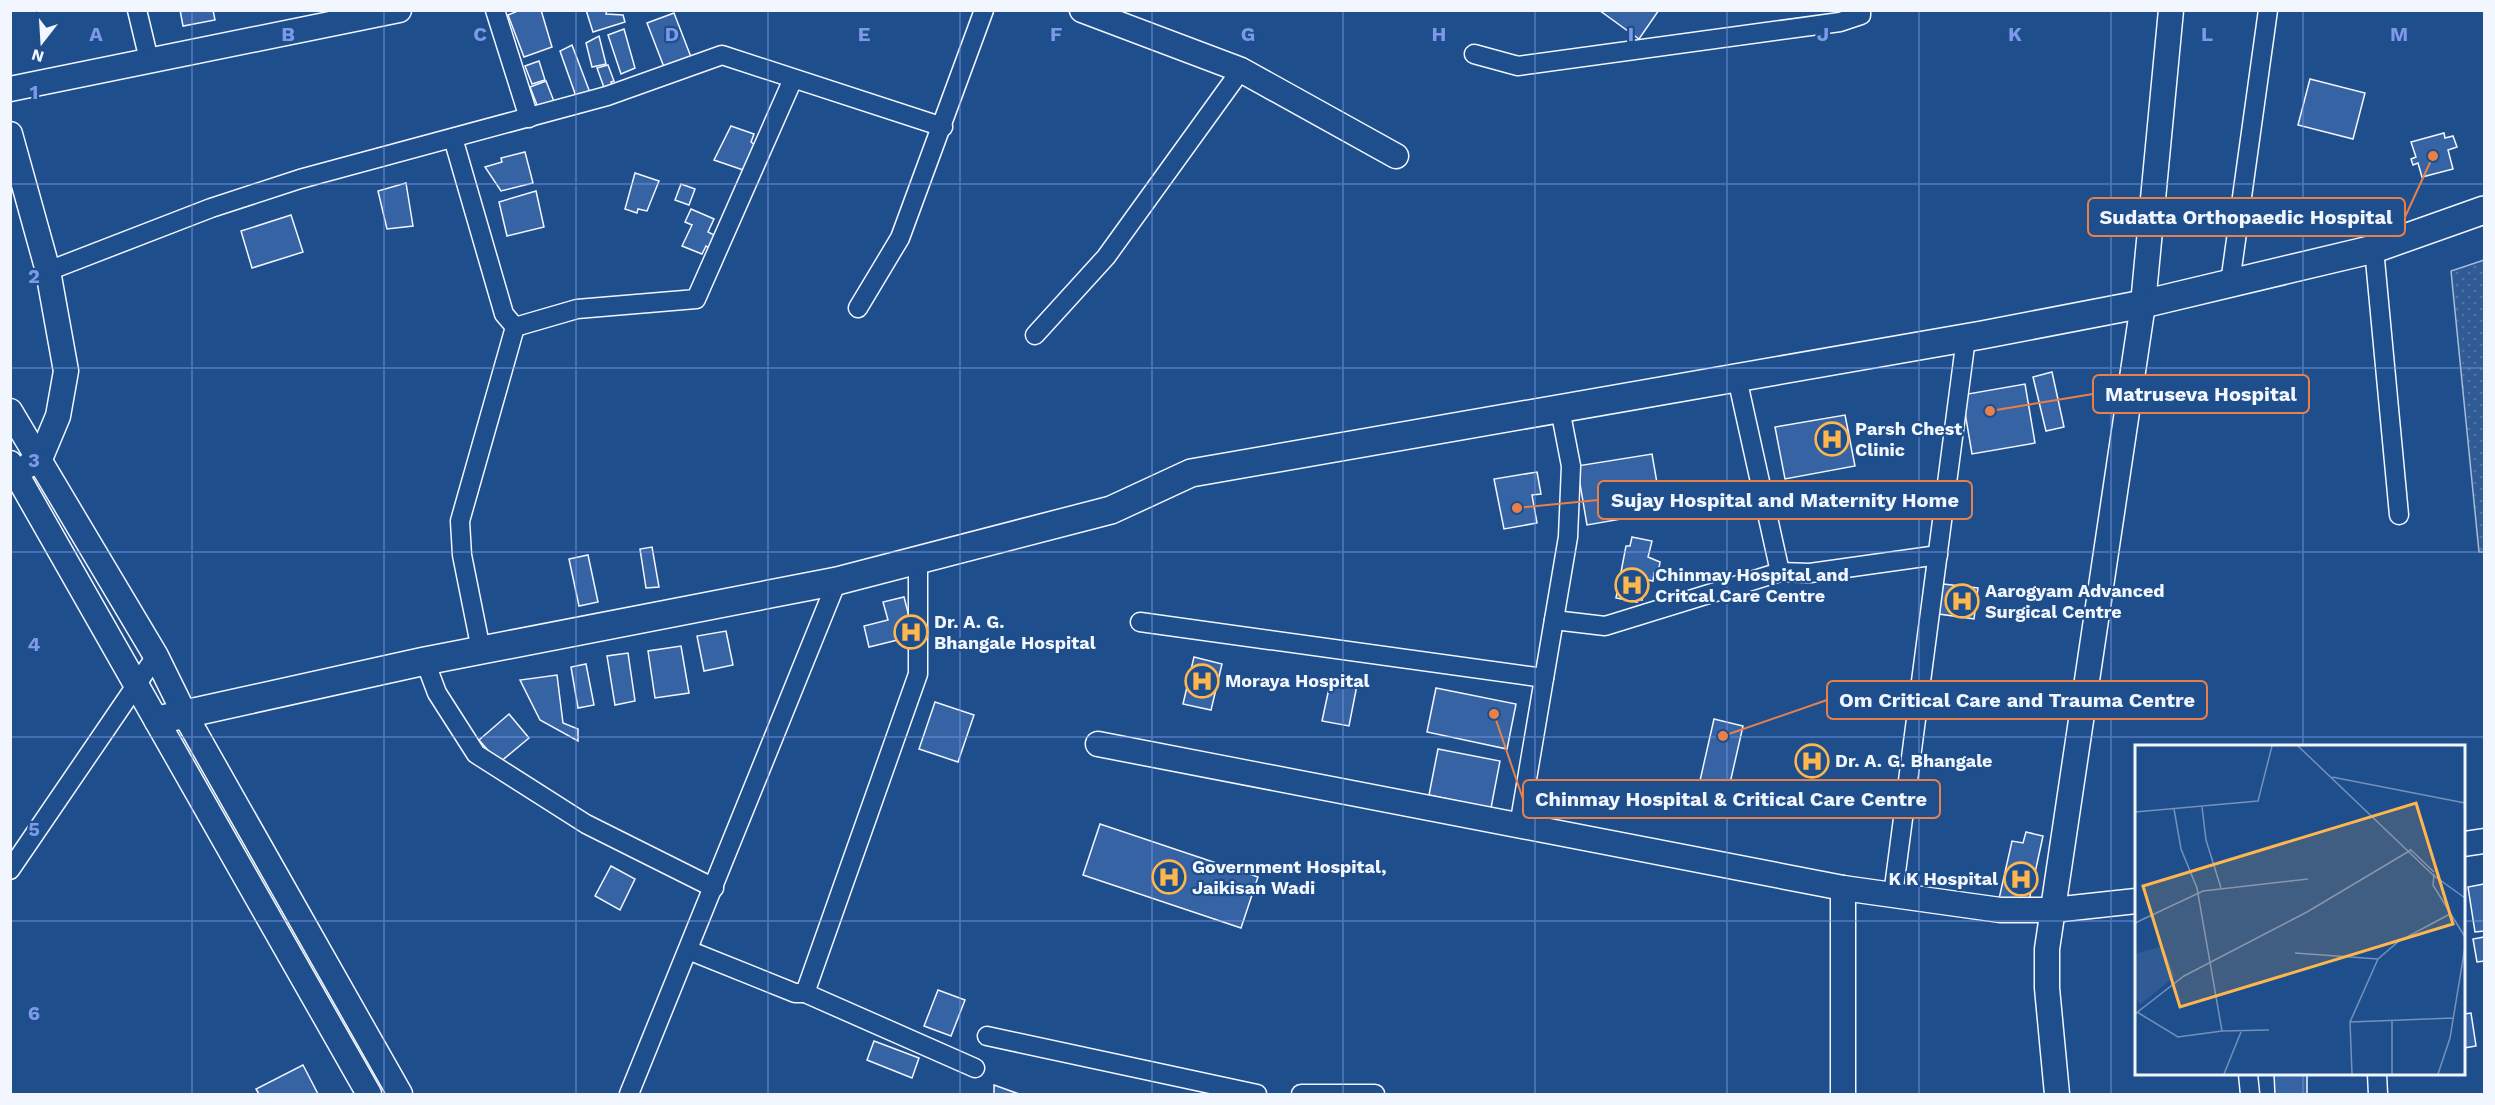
<svg xmlns="http://www.w3.org/2000/svg" width="2495" height="1105" viewBox="0 0 2495 1105" font-family="'Work Sans',sans-serif">
  <style>
    .green { fill: url(#green-dots); stroke: #a8bbd7; stroke-width: 1.5 }
    .building { fill: #3563a3; stroke: #f2f6ff; stroke-width: 1.5 }
    .lines { fill: none; stroke-linecap: round; stroke-linejoin: round }
    .street-casing { stroke: #f2f6ff; stroke-width: 21 }
    .secondary-casing { stroke: #f2f6ff; stroke-width: 27 }
    .primary-casing { stroke: #f2f6ff; stroke-width: 30 }
    .street { stroke: #1f4e8c; stroke-width: 18 }
    .secondary { stroke: #1f4e8c; stroke-width: 24 }
    .primary { stroke: #1f4e8c; stroke-width: 27 }
    .grid { fill: none; stroke: #7d9aea; stroke-width: 1.5; stroke-opacity: 0.55 }
    .labels { text-anchor: middle; stroke-width: 4.5; stroke-linejoin: round; paint-order: stroke }
    .poi-label { font-size: 18px; font-weight: bold; fill: #f2f6ff; stroke: #1f4e8c; text-anchor: start }
    .inset-road { fill: none; stroke: #7391ba; stroke-width: 1.5 }
    .view { fill: #ffb74d; fill-opacity: 0.15; stroke: #ffb74d; stroke-width: 3 }
    .inset-edge { fill: none; stroke: #f2f6ff; stroke-width: 3 }
    .grid-label { font-size: 20px; text-anchor: middle; font-weight: bold; fill: #7d9aea; stroke: #1f4e8c; stroke-width: 4.5; stroke-linejoin: round; paint-order: stroke }
    .leader { fill: none; stroke: #ea8049; stroke-width: 2 }
    .callout-dot { fill: #ea8049; stroke: #1f4e8c; stroke-width: 2 }
    .callout { fill: #1f4e8c; stroke: #ea8049; stroke-width: 2 }
    .callout-label { font-size: 20px; text-anchor: middle; font-weight: bold; fill: #f2f6ff }
  </style>
  <defs>
    <pattern id="green-dots" width="8" height="8" patternUnits="userSpaceOnUse" patternTransform="scale(1.5)"><rect width="8" height="8" fill="#305b95"/><path d="M2 2h.1M6 6h.1" fill="none" stroke="#4e73a5" stroke-width="1.8" stroke-linecap="round"/></pattern>
  </defs>
  <rect width="100%" height="100%" fill="#1f4e8c"/>
  <path class="green" d="M2484 260V552H2479L2451 271Z"/>
  <g class="building">
    <path d="M180 10H213L215 20 183 26Z"/>
    <path d="M520 10H541L552 47 524 57 508 15Z"/>
    <path d="M586 10H607L606 14 623 15 625 22 593 32Z"/>
    <path d="M1599 10H1659L1639 39Z"/>
    <path d="M674 13 691 57 664 67 647 23Z"/>
    <path d="M624 29 635 68 621 74 608 35Z"/>
    <path d="M599 36 606 64 592 67 586 43Z"/>
    <path d="M572 45 592 98 578 102 560 51Z"/>
    <path d="M539 61 545 80 532 84 525 66Z"/>
    <path d="M608 65 614 81 611 82 614 90 606 93 597 68Z"/>
    <path d="M2310 79 2365 93 2353 139 2298 125Z"/>
    <path d="M546 81 555 104 539 110 530 87Z"/>
    <path d="M731 126 754 134 751 142 758 147 749 172 714 160Z"/>
    <path d="M2444 133 2445 138 2453 136 2457 147 2448 150 2453 169 2422 177 2418 163 2413 165 2411 159 2416 157 2411 142Z"/>
    <path d="M525 152 533 183 501 191 485 167 502 162 501 158Z"/>
    <path d="M635 173 659 181 647 211 638 209 637 213 625 209Z"/>
    <path d="M406 183 413 226 387 229 378 191Z"/>
    <path d="M681 184 695 189 689 205 675 200Z"/>
    <path d="M536 191 544 227 507 236 499 202Z"/>
    <path d="M691 209 714 219 708 232 718 237 713 250 706 246 702 254 682 246 692 225 685 222Z"/>
    <path d="M291 215 303 252 252 268 241 231Z"/>
    <path d="M2052 372 2064 427 2046 431 2033 377Z"/>
    <path d="M2025 384 2035 443 1972 454 1962 395Z"/>
    <path d="M1845 415 1855 466 1785 479 1775 427Z"/>
    <path d="M1652 454 1662 512 1587 525 1577 466Z"/>
    <path d="M1537 472 1541 494 1532 495 1537 523 1504 529 1494 479Z"/>
    <path d="M1632 537 1652 541 1648 557 1660 562 1658 574 1654 573 1653 581 1639 578 1638 584 1645 585 1642 600 1637 599V602L1616 598 1626 546H1630Z"/>
    <path d="M652 547 659 587 646 588 640 549Z"/>
    <path d="M588 555 598 602 579 606 569 559Z"/>
    <path d="M1943 584 1978 588 1974 619 1939 614Z"/>
    <path d="M904 597 914 636 869 647 864 626 888 620 883 602Z"/>
    <path d="M726 631 733 665 704 671 697 636Z"/>
    <path d="M681 646 689 693 655 698 648 651Z"/>
    <path d="M628 653 635 701 615 705 607 656Z"/>
    <path d="M1194 657 1222 664 1211 710 1183 704Z"/>
    <path d="M586 664 594 705 578 708 571 667Z"/>
    <path d="M557 675 563 723 578 729V741L540 720 520 680Z"/>
    <path d="M1331 679 1357 685 1349 726 1322 721Z"/>
    <path d="M1436 688 1516 704 1507 749 1427 732Z"/>
    <path d="M935 702 974 715 958 762 919 749Z"/>
    <path d="M509 714 529 738 499 763 479 740Z"/>
    <path d="M1714 719 1743 726 1728 792 1699 785Z"/>
    <path d="M1438 749 1500 761 1491 808 1429 795Z"/>
    <path d="M1100 824 1258 877 1241 928 1083 875Z"/>
    <path d="M2026 832 2043 836 2028 905 1999 899 2012 841 2023 843Z"/>
    <path d="M611 866 635 879 620 910 595 896Z"/>
    <path d="M2484 884V931L2475 932 2468 887Z"/>
    <path d="M2484 937V961L2477 962 2473 939Z"/>
    <path d="M938 990 965 1000 951 1036 924 1026Z"/>
    <path d="M2471 1013 2476 1046 2464 1048V1014Z"/>
    <path d="M874 1041 919 1058 912 1078 867 1060Z"/>
    <path d="M303 1065 318 1094H259L256 1089Z"/>
    <path d="M2274 1074H2307V1094H2275Z"/>
    <path d="M994 1085 1019 1094H994Z"/>
  </g>
  <g class="lines">
    <g class="street-casing">
      <g id="street">
        <path d="M137 10 149 60"/>
        <path d="M495 10 529 118"/>
        <path d="M1474 54 1518 66 1840 22 1861 15V10"/>
        <path d="M453 138 504 314 515 327 460 521 462 555 481 650"/>
        <path d="M2374 249 2399 515"/>
        <path d="M48 271 211 208 300 179 607 96 722 55 943 127"/>
        <path d="M2230 283 2268 10"/>
        <path d="M858 308 900 238 984 10"/>
        <path d="M515 327 577 309 696 299 793 79"/>
        <path d="M1035 335 1106 257 1241 70"/>
        <path d="M1737 378 1780 572"/>
        <path d="M1554 620 1605 626 1780 572 1810 573 1938 555"/>
        <path d="M1140 622 1544 678"/>
        <path d="M425 661 437 693 476 754 586 824 714 888"/>
        <path d="M1519 826 1568 537 1571 466 1560 409"/>
        <path d="M10 870 156 656"/>
        <path d="M1893 895 1966 338"/>
        <path d="M688 950 795 993H805L975 1068"/>
        <path d="M805 993 918 674V560"/>
        <path d="M987 1036 1257 1094"/>
        <path d="M2248 1074 2250 1094"/>
        <path d="M2377 1074 2378 1094"/>
        <path d="M629 1094 837 581"/>
        <path d="M1301 1094H1375"/>
      </g>
    </g>
    <g class="secondary-casing">
      <g id="secondary">
        <path d="M1082 10 1241 70 1396 156"/>
        <path d="M10 89 399 10"/>
        <path d="M10 134 48 271 66 371 58 416 40 459 29 465"/>
        <path d="M10 411 156 656 184 713 400 1094"/>
        <path d="M10 463 369 1094"/>
        <path d="M1098 744 1843 888 2000 910H2053L2136 901"/>
        <path d="M2464 844 2484 841"/>
        <path d="M1843 888V1094"/>
        <path d="M2057 1094 2047 988V949L2143 304 2171 10"/>
      </g>
    </g>
    <g class="primary-casing">
      <path id="primary" d="M158 720 425 661 837 581 1111 510 1191 473 1982 335 2143 304 2374 249 2484 210"/>
    </g>
    <use href="#street" class="street"/>
    <use href="#secondary" class="secondary"/>
    <use href="#primary" class="primary"/>
  </g>
  <path class="grid" d="M192 10V1094M384 10V1094M576 10V1094M768 10V1094M960 10V1094M1152 10V1094M1343 10V1094M1535 10V1094M1727 10V1094M1919 10V1094M2111 10V1094M2303 10V746M10 184H2484M10 368H2484M10 552H2484M10 737H2484M10 921H2136M2464 921H2484M2303 1074V1094"/>
  <defs>
    <g id="hospital-ring" transform="scale(1.725)"><circle r="9.5" fill="#1f4e8c" stroke="#ffb74d" stroke-width="1.5"/><path d="M-5-5h3v3.5h4V-5h3V5h-3V1.5h-4V5h-3Z" fill="#ffb74d"/></g>
  </defs>
  <g fill-rule="evenodd">
    <use href="#hospital-ring" x="1832" y="439"/>
    <use href="#hospital-ring" x="1632" y="585"/>
    <use href="#hospital-ring" x="1962" y="601"/>
    <use href="#hospital-ring" x="911" y="632"/>
    <use href="#hospital-ring" x="1202" y="681"/>
    <use href="#hospital-ring" x="1812" y="761"/>
    <use href="#hospital-ring" x="1169" y="877"/>
    <use href="#hospital-ring" x="2021" y="879"/>
  </g>
  <g class="labels">
    <g class="poi-label">
      <text x="1855" y="435">Parsh Chest<tspan x="1855" dy="21">Clinic</tspan></text>
      <text x="1655" y="581">Chinmay Hospital and<tspan x="1655" dy="21">Critcal Care Centre</tspan></text>
      <text x="1985" y="597">Aarogyam Advanced<tspan x="1985" dy="21">Surgical Centre</tspan></text>
      <text x="934" y="628">Dr. A. G.<tspan x="934" dy="21">Bhangale Hospital</tspan></text>
      <text x="1225" y="687">Moraya Hospital</text>
      <text x="1835" y="767">Dr. A. G. Bhangale</text>
      <text x="1192" y="873">Government Hospital,<tspan x="1192" dy="21">Jaikisan Wadi</tspan></text>
      <text x="1998" y="885" text-anchor="end">K K Hospital</text>
    </g>
  </g>
  <g transform="translate(2135 745)">
    <rect width="330" height="330" fill="#1f4e8c"/>
    <path d="M28 201 40 231 6 259 0 253V209Z" fill="#305b95"/>
    <path class="inset-road" d="M163 1 298 130 330 153M197 32 330 58M67 62 71 95 86 143M39 64 46 104 62 143 87 286M0 67 123 56 137 1M275 104 299 127M299 129 298 140 330 192M0 178 68 146 173 134M160 208 243 214M2 267 43 292 87 286 134 285M0 269 49 231 172 167 276 105M215 277 318 273M89 329 106 287M217 329 215 277 243 214 264 196 315 169M257 329V276M303 329 315 293 330 202"/>
    <path class="view" d="M281 58 318 179 45 262 8 141Z"/>
    <rect width="330" height="330" class="inset-edge"/>
  </g>
  <g class="grid-label">
    <text x="96" y="41">A</text>
    <text x="288" y="41">B</text>
    <text x="480" y="41">C</text>
    <text x="672" y="41">D</text>
    <text x="864" y="41">E</text>
    <text x="1056" y="41">F</text>
    <text x="1248" y="41">G</text>
    <text x="1439" y="41">H</text>
    <text x="1631" y="41">I</text>
    <text x="1823" y="41">J</text>
    <text x="2015" y="41">K</text>
    <text x="2207" y="41">L</text>
    <text x="2399" y="41">M</text>
    <text x="34" y="99">1</text>
    <text x="34" y="283">2</text>
    <text x="34" y="467">3</text>
    <text x="34" y="651">4</text>
    <text x="34" y="836">5</text>
    <text x="34" y="1020">6</text>
  </g>
  <path class="leader" d="M2433 156L2405 217M1990 411L2093 394M1517 508L1598 500M1723 736L1827 700M1494 714L1523 799"/>
  <g class="callout-dot">
    <circle cx="2433" cy="156" r="6"/>
    <circle cx="1990" cy="411" r="6"/>
    <circle cx="1517" cy="508" r="6"/>
    <circle cx="1723" cy="736" r="6"/>
    <circle cx="1494" cy="714" r="6"/>
  </g>
  <g class="callout">
    <rect x="2088" y="198" width="317" height="38" rx="6"/>
    <rect x="2093" y="375" width="216" height="38" rx="6"/>
    <rect x="1598" y="481" width="374" height="38" rx="6"/>
    <rect x="1827" y="681" width="380" height="38" rx="6"/>
    <rect x="1523" y="780" width="417" height="38" rx="6"/>
  </g>
  <g class="callout-label">
    <text x="2246" y="224">Sudatta Orthopaedic Hospital</text>
    <text x="2201" y="401">Matruseva Hospital</text>
    <text x="1785" y="507">Sujay Hospital and Maternity Home</text>
    <text x="2017" y="707">Om Critical Care and Trauma Centre</text>
    <text x="1731" y="806">Chinmay Hospital &amp; Critical Care Centre</text>
  </g>
  <rect width="2495" height="1105" fill="none" stroke="#f2f6ff" stroke-width="24"/>
  <g transform="translate(42 42) rotate(197)" stroke="#1f4e8c" stroke-width="4.5" paint-order="stroke">
  <path d="M0-4.5L10 22L0 15L-10 22Z" fill="#f2f6ff"/>
  <text y="-9" font-size="16" font-weight="bold" text-anchor="middle" fill="#f2f6ff">N</text>
  </g>
</svg>
